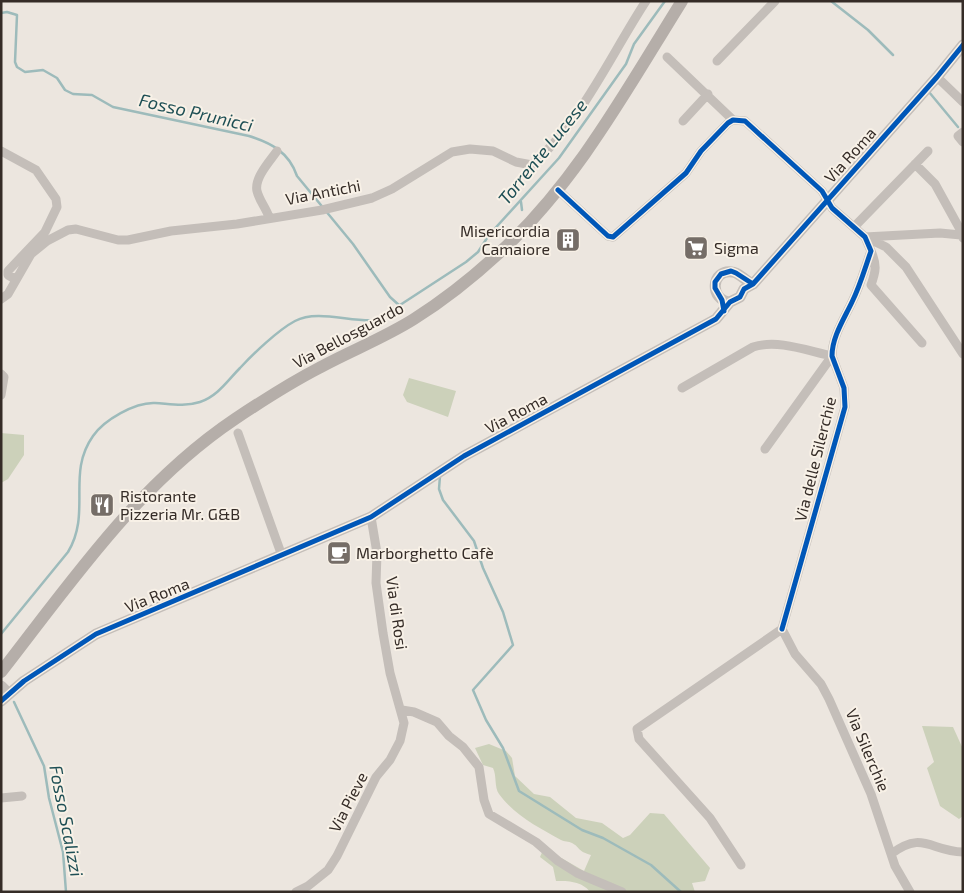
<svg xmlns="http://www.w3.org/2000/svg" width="964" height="893" font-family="'Exo 2',sans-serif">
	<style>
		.green { fill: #ccd1ba }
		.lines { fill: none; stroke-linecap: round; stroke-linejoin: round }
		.stream { stroke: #9dbbbb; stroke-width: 2.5 }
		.minor { stroke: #c4beb9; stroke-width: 9 }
		.tertiary { stroke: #c4beb9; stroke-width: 11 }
		.secondary { stroke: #b5aea9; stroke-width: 12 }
		.cycleway-casing { stroke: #f8f1e7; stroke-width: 8 }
		.cycleway { stroke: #0057b8; stroke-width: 5 }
		.labels { text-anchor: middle; stroke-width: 4; stroke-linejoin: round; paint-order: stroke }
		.street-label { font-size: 16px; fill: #352c27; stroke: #f8f1e7 }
		.poi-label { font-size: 16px; fill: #352c27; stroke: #f8f1e7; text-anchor: start }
		.water-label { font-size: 18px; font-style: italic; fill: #1e4f55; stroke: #f8f1e7 }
	</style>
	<rect width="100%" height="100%" fill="#ece6df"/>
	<path class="green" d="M409,378L456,391L448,417L407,402L403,395Z
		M1,433L24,435V455L8,479L1,483Z
		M922,726L953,727L963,749V816L959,819L940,806L927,768L934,762Z
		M489,744L506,751L512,758L515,776L534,794L550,797L576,818L602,823L623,838L630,835L650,813L664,814L710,868L705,881L692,883L695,892H590C582,881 568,881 556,881L553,867L540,857L544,848L584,871L591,855C577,851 581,848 572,843C569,841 564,842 561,840C539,828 514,815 499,794C494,787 497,776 493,768L483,765L475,748Z"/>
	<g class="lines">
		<path class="stream" d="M831,1L868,30L893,55
			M1,13L7,12L17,15L15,62L17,67L25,72L43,70L57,78L65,90L73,94L92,95L113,107L249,136C271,143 289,152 297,176L353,244L390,297L400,306
			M929,92L958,127
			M521,202L522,210
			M440,476L439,489L443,500L474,541L483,568L503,612L513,645L473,690L486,720L503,748L519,791L582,830L603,838L651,865L681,892
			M1,634L68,552C92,512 66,474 93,436C104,420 135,402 155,403C171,404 184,407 200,402C218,396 228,380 240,368C253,354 278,330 295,321C318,309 352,323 377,320L466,262L478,252L489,235L559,158L626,64L634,44L665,1
			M14,702L44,766L49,798L63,852L66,892"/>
		<path class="minor" d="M667,57L733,120
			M717,61L775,1
			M937,77L963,102
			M683,121L708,94
			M963,132L958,136L963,142
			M1,151L36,170L56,199L57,207L45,232L8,271V275L15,279
			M915,164L935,184L961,231L963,238
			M558,190L608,236L613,237L686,173L701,151L728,123L733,120L745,121L822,191L832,208L865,237L871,251C865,268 860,286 852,302C844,319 832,337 832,356L844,388L845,407L782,629
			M269,217C266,208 259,200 257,191C254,178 270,161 277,151
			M854,227L928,151
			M865,237L886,247L906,267L963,354
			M865,237L940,233L961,235
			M871,251C877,265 876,271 871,285L922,343
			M1,299L8,294L31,254L47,241L68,230L76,229L118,240H128L171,231L237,224L322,210L372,198L392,189L452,152L470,149L493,151L516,162L532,165C582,121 610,56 646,1
			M1,374L4,377L1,395
			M682,388L753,347C778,339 808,351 832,356L765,449
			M238,433L282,556
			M782,629L795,654L821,684L829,699L871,794L895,866L910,892
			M402,710L414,712L437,722L449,736L463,747L479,767L484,800L489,814L536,842L558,861L577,873L622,892
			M1,798L22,796
			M891,854C923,830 930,851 963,852
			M741,865L710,818L639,739L637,729L782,629
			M296,892L308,886L328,870L337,856L376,777L390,760L400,741L404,723L390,673L383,633L376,583L377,553L371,517"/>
		<path class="tertiary" d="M730,302C709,300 711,269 732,272C739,272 745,281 753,284
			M1,686L5,690
			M1,701L24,681L96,634L371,517L464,456L716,319L730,302L740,297L744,289L753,284L937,77L963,45"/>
		<path class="secondary" d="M1,672C72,581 138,484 235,419C262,401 290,383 319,368C350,351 384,338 414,319C444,300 473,277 499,253C576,183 627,89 682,1"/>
		<defs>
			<path id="cycleway" d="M558,190L608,236L613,237L686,173L701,151L728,123L733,120L745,121L822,191L832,208L865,237L871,251C865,268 860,286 852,302C844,319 832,337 832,356L844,388L845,407L782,629
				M724,311L722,300L715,288V282L721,274L731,271L736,273L753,284
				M1,701L24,681L96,634L371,517L464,456L716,319L730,302L740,297L744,289L753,284L937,77L963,45"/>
		</defs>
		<use href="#cycleway" class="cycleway-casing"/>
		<use href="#cycleway" class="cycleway"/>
	</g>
	<defs>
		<symbol id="building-square" viewBox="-11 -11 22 22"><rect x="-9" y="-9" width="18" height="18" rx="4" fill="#756d67" stroke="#f8f1e7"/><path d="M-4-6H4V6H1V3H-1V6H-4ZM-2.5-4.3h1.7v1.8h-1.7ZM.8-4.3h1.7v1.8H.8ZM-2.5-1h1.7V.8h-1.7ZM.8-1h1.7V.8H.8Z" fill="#fff"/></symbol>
		<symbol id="supermarket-square" viewBox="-11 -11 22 22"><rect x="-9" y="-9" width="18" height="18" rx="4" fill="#756d67" stroke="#f8f1e7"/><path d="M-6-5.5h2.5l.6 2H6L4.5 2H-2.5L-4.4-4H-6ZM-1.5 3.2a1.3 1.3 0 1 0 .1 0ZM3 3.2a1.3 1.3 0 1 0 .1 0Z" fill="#fff"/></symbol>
		<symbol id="restaurant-square" viewBox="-11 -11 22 22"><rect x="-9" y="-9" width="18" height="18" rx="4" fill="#756d67" stroke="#f8f1e7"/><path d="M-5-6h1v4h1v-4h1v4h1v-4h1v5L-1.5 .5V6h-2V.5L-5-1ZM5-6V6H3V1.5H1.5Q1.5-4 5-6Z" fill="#fff"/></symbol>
		<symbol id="cafe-square" viewBox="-11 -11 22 22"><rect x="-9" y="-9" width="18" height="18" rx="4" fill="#756d67" stroke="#f8f1e7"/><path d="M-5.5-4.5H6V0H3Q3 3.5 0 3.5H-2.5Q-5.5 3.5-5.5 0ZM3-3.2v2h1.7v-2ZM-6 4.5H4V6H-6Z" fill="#fff"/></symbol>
	</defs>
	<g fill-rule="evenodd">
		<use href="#building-square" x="554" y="226" width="28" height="28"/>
		<use href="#supermarket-square" x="682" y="234" width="28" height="28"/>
		<use href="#restaurant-square" x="88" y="491" width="28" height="28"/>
		<use href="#cafe-square" x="325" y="539" width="28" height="28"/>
	</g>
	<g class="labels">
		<g class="street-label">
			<text transform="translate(850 155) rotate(-48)" y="6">Via Roma</text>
			<text transform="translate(323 192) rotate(-11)" y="6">Via Antichi</text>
			<text transform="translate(348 335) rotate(-28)" y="6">Via Bellosguardo</text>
			<text transform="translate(516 413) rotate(-28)" y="6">Via Roma</text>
			<text transform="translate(815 459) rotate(-76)" y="6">Via delle Silerchie</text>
			<text transform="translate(157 595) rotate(-22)" y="6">Via Roma</text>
			<text transform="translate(397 613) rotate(82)" y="6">Via di Rosi</text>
			<text transform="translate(868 750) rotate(67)" y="6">Via Silerchie</text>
			<text transform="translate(348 802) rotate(-63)" y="6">Via Pieve</text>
		</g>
		<g class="poi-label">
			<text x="550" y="237" text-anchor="end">Misericordia<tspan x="550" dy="18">Camaiore</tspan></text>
			<text x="714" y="254">Sigma</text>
			<text x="120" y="502">Ristorante<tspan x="120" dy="18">Pizzeria Mr. G&amp;B</tspan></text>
			<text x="356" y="559">Marborghetto Cafè</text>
		</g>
		<g class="water-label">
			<text transform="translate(196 113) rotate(13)" y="6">Fosso Prunicci</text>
			<text transform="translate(543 152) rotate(-51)" y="6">Torrente Lucese</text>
			<text transform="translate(66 821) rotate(79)" y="6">Fosso Scalizzi</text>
		</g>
	</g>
	<rect width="964" height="893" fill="none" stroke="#352c27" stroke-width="5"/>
</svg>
